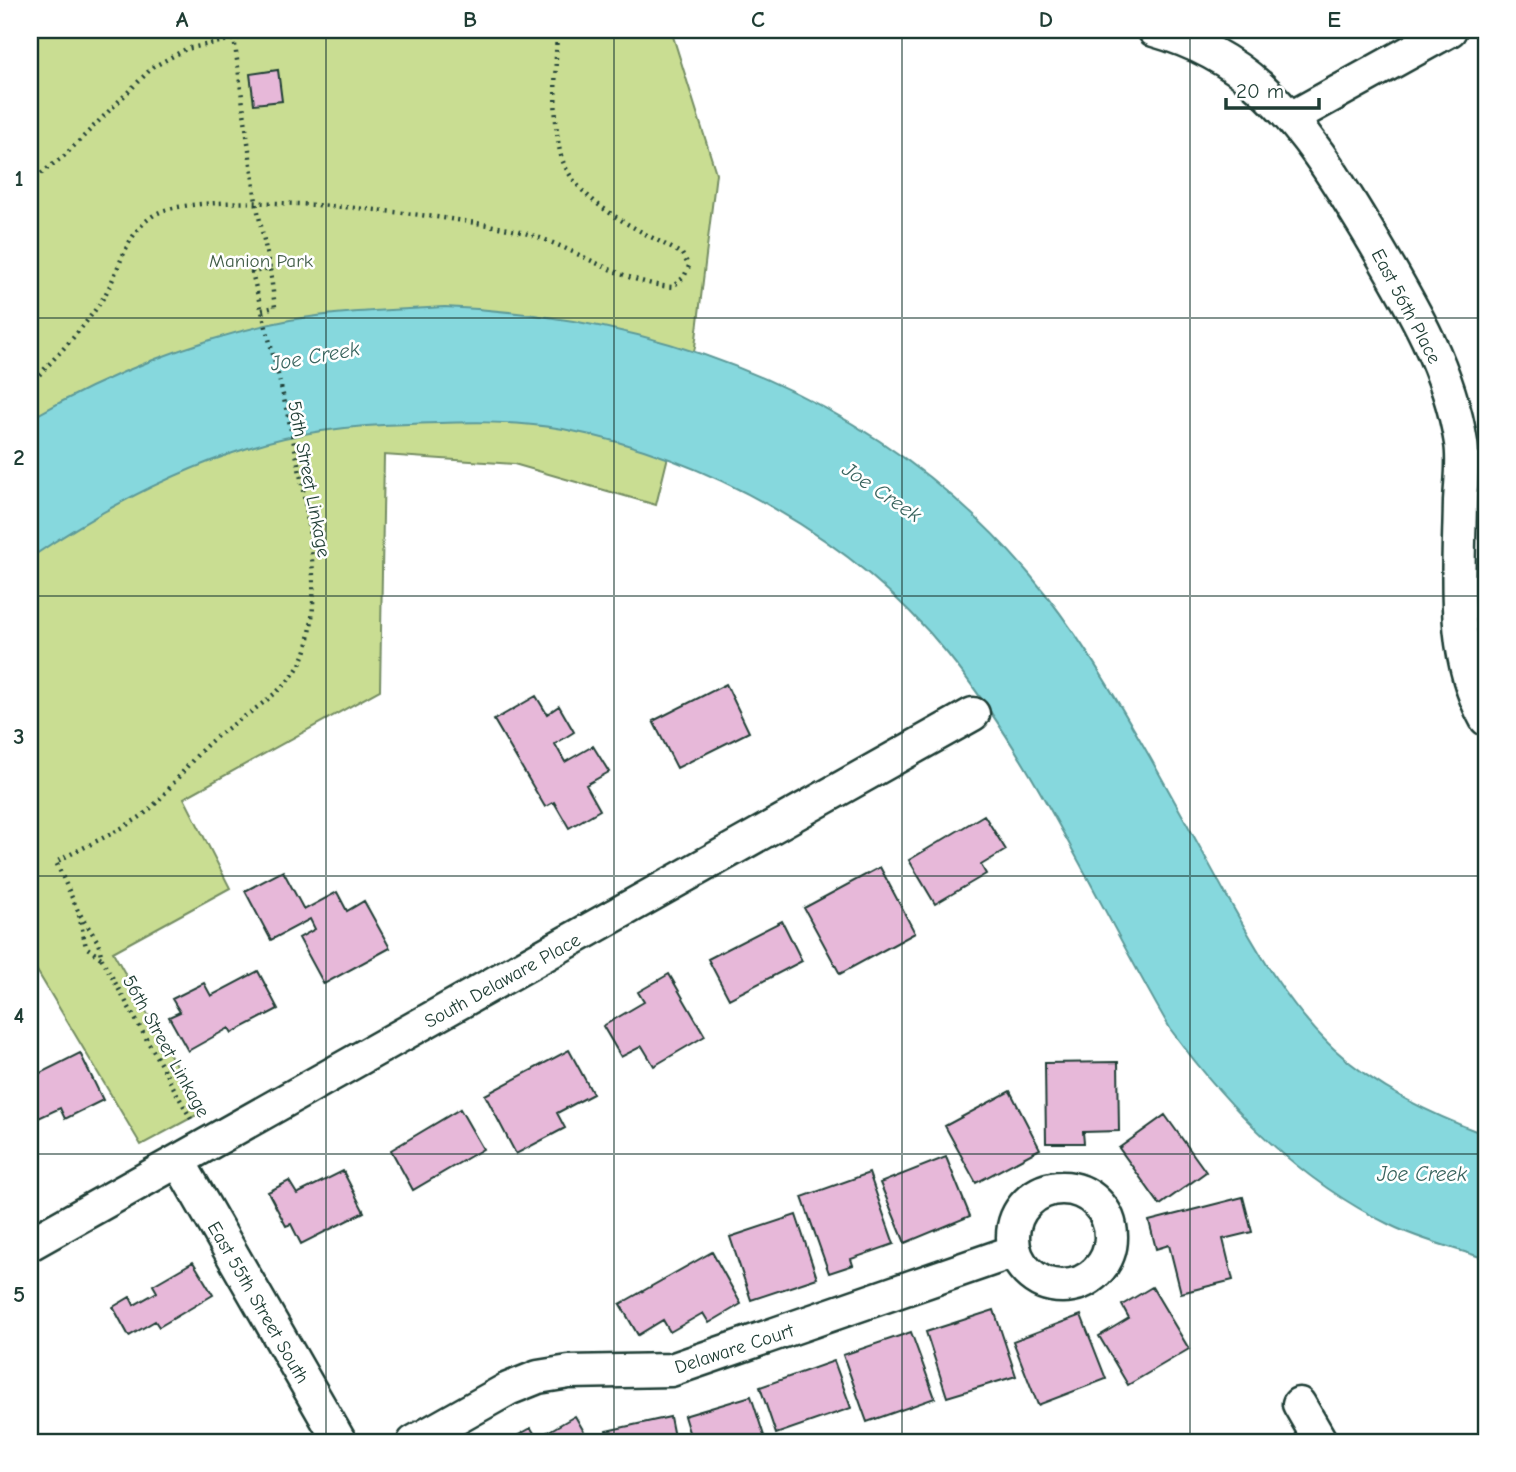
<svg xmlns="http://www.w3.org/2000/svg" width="1516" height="1472" font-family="'Comic Neue',sans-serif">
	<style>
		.green { fill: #c9dd92; stroke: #748d63; stroke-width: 2 }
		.water { fill: #86d8dd; stroke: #5d9a99; stroke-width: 2 }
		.building { fill: #e7b8d9; stroke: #1f3d34; stroke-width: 2 }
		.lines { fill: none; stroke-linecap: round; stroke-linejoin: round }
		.minor-casing { stroke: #1f3d34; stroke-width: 37 }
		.path { stroke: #1f3d34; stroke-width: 4.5; stroke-dasharray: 2 5; stroke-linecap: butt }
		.minor { stroke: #fff; stroke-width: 32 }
		.grid { fill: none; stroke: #1f3d34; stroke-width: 2; stroke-opacity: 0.55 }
		.labels { text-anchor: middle; stroke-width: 5; stroke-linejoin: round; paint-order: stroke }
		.park-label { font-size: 19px; fill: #415d47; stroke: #fff }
		.street-label { font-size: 19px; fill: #1f3d34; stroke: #fff }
		.water-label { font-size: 21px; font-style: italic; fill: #39645e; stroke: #fff }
		.neatline { fill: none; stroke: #1f3d34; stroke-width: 2.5 }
		.grid-label { font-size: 23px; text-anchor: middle; font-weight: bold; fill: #1f3d34 }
	</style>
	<rect width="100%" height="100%" fill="#fff"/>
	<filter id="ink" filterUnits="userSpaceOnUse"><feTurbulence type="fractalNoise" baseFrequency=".0143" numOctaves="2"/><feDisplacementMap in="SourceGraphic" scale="14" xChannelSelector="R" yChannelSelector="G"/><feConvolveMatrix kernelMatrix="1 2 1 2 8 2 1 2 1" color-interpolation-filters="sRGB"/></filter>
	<g filter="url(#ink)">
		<path class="green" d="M30,30H671L716,173L695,347L656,505L514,464L384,455L380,690L184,798L230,888L113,952L202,1112L141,1145L30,959Z"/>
		<path class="water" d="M445,307C669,317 882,400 1030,575C1074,627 1109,686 1143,745C1171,794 1198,844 1225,893C1256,948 1287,1005 1334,1049C1377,1089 1431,1114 1486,1135V1259C1455,1248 1420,1240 1390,1225C1298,1180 1230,1110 1171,1030C1098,906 1037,764 947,653C854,538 707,457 563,429C513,420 460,422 410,424C357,425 302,431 251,447C171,472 99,511 30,558V419C108,374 200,337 290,320C341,311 393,310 445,307Z"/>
		<path class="building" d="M278,70L282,101L254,104L250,74Z
			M726,684L749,732L677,768L653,721Z
			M536,696L547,714L559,706L574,732L555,744L565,762L593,746L609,772L586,785L600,810L569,828L554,802L545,807L494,720Z
			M984,815L1006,850L981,865L986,874L935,904L909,860Z
			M880,867L915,933L840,974L804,908Z
			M283,871L304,910L337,892L347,911L364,901L390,948L324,984L299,938L315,929L310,919L271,940L245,891Z
			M782,921L802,961L729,999L708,959Z
			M258,971L278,1009L232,1033L229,1028L188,1051L169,1017L180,1012L172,999L204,983L211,996Z
			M669,974L705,1036L654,1066L642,1046L621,1057L603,1026L644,1002L638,992Z
			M569,1050L593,1094L557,1113L565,1128L516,1154L485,1095Z
			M80,1053L103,1100L65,1119L60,1108L30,1122V1078Z
			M1118,1062L1119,1131L1083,1132L1084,1143H1046L1045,1063Z
			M1010,1091L1040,1149L976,1183L945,1126Z
			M460,1109L483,1149L413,1190L391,1150Z
			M1165,1115L1206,1172L1160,1205L1119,1148Z
			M946,1157L970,1216L905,1243L880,1183Z
			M343,1171L364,1212L301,1244L291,1224L286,1226L268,1192L289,1181L297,1194Z
			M869,1173L894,1244L851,1259L853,1265L829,1273L802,1197Z
			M1243,1197L1252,1232L1223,1239L1233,1280L1181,1293L1169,1245L1156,1249L1149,1221Z
			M796,1215L817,1278L751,1300L730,1237Z
			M712,1252L741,1304L709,1323L703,1313L670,1332L663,1320L638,1335L620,1304Z
			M193,1262L213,1295L159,1327L155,1321L129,1336L113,1307L130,1297L134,1305L157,1292L153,1285Z
			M1152,1287L1189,1349L1128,1385L1099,1336L1129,1318L1122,1305Z
			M994,1310L1016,1376L947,1397L926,1332Z
			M1081,1315L1106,1379L1038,1405L1013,1341Z
			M911,1332L935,1398L867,1422L843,1355Z
			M834,1361L851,1408L776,1434L760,1387Z
			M751,1396L766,1442H692L684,1416Z
			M575,1416L590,1442H506L531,1428L537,1438Z
			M670,1417L675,1442H608L606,1431Z"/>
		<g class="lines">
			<defs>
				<path id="minor" d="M1154,30C1193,41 1229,59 1260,87C1307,129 1338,182 1370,235C1409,301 1449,366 1461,443C1464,461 1461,482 1460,501C1459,573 1450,654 1486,719
					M1291,118L1450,30
					M179,1162L340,1442
					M1013 1237a49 49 0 1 1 98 0a49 49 0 1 1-98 0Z
					M30,1244L973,714
					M1299,1404L1321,1442
					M414,1442L508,1389L538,1377L569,1372L671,1370L1015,1251"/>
			</defs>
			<use href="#minor" class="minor-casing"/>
			<path class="path" d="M30,182L64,156L153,67L186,49L276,30
				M262,310L275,307L270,269
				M30,385C55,357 85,328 105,295C121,267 125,234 154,215C201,185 470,216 528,234C576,248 621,283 672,287L684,277L689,266L682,254C643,231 584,208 564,164C551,135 556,63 557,30
				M79,915L86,947L101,958
				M191,1119L102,959L98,942L78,911L56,862C83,847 114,834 140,817C163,801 186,764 209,743C237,718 288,694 303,658C338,573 274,364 252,272L270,269L256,202L233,30"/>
			<use href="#minor" class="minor"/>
		</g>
	</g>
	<path class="grid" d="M326,30V1442M614,30V1442M902,30V1442M1190,30V1442M30,318H1486M30,596H1486M30,876H1486M30,1154H1486"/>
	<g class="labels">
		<g class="park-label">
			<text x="261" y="267">Manion Park</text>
		</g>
		<g class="street-label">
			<text transform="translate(1407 306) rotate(62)" y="7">East 56th Place</text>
			<text transform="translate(310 479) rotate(79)" y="7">56th Street Linkage</text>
			<text transform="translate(502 980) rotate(-29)" y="7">South Delaware Place</text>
			<text transform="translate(167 1046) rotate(61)" y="7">56th Street Linkage</text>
			<text transform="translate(259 1302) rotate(60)" y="7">East 55th Street South</text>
			<text transform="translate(734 1348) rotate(-18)" y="7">Delaware Court</text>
		</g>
		<g class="water-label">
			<text transform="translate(315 356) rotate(-10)" y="7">Joe Creek</text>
			<text transform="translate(882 492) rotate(34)" y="7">Joe Creek</text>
			<text x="1422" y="1181">Joe Creek</text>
		</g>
	</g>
	<rect width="1516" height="1472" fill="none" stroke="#fff" stroke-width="77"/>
	<path d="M1226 98v10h93v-10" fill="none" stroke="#1f3d34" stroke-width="3.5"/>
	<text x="1236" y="98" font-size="21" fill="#1f3d34" stroke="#ffffff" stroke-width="5" paint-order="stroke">20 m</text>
	<rect x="38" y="38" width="1440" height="1396" class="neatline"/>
	<g class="grid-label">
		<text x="182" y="27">A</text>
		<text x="470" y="27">B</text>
		<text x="758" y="27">C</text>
		<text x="1046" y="27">D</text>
		<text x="1334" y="27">E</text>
		<text x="19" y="186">1</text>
		<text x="19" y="465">2</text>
		<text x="19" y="744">3</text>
		<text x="19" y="1023">4</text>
		<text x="19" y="1302">5</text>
	</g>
</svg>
